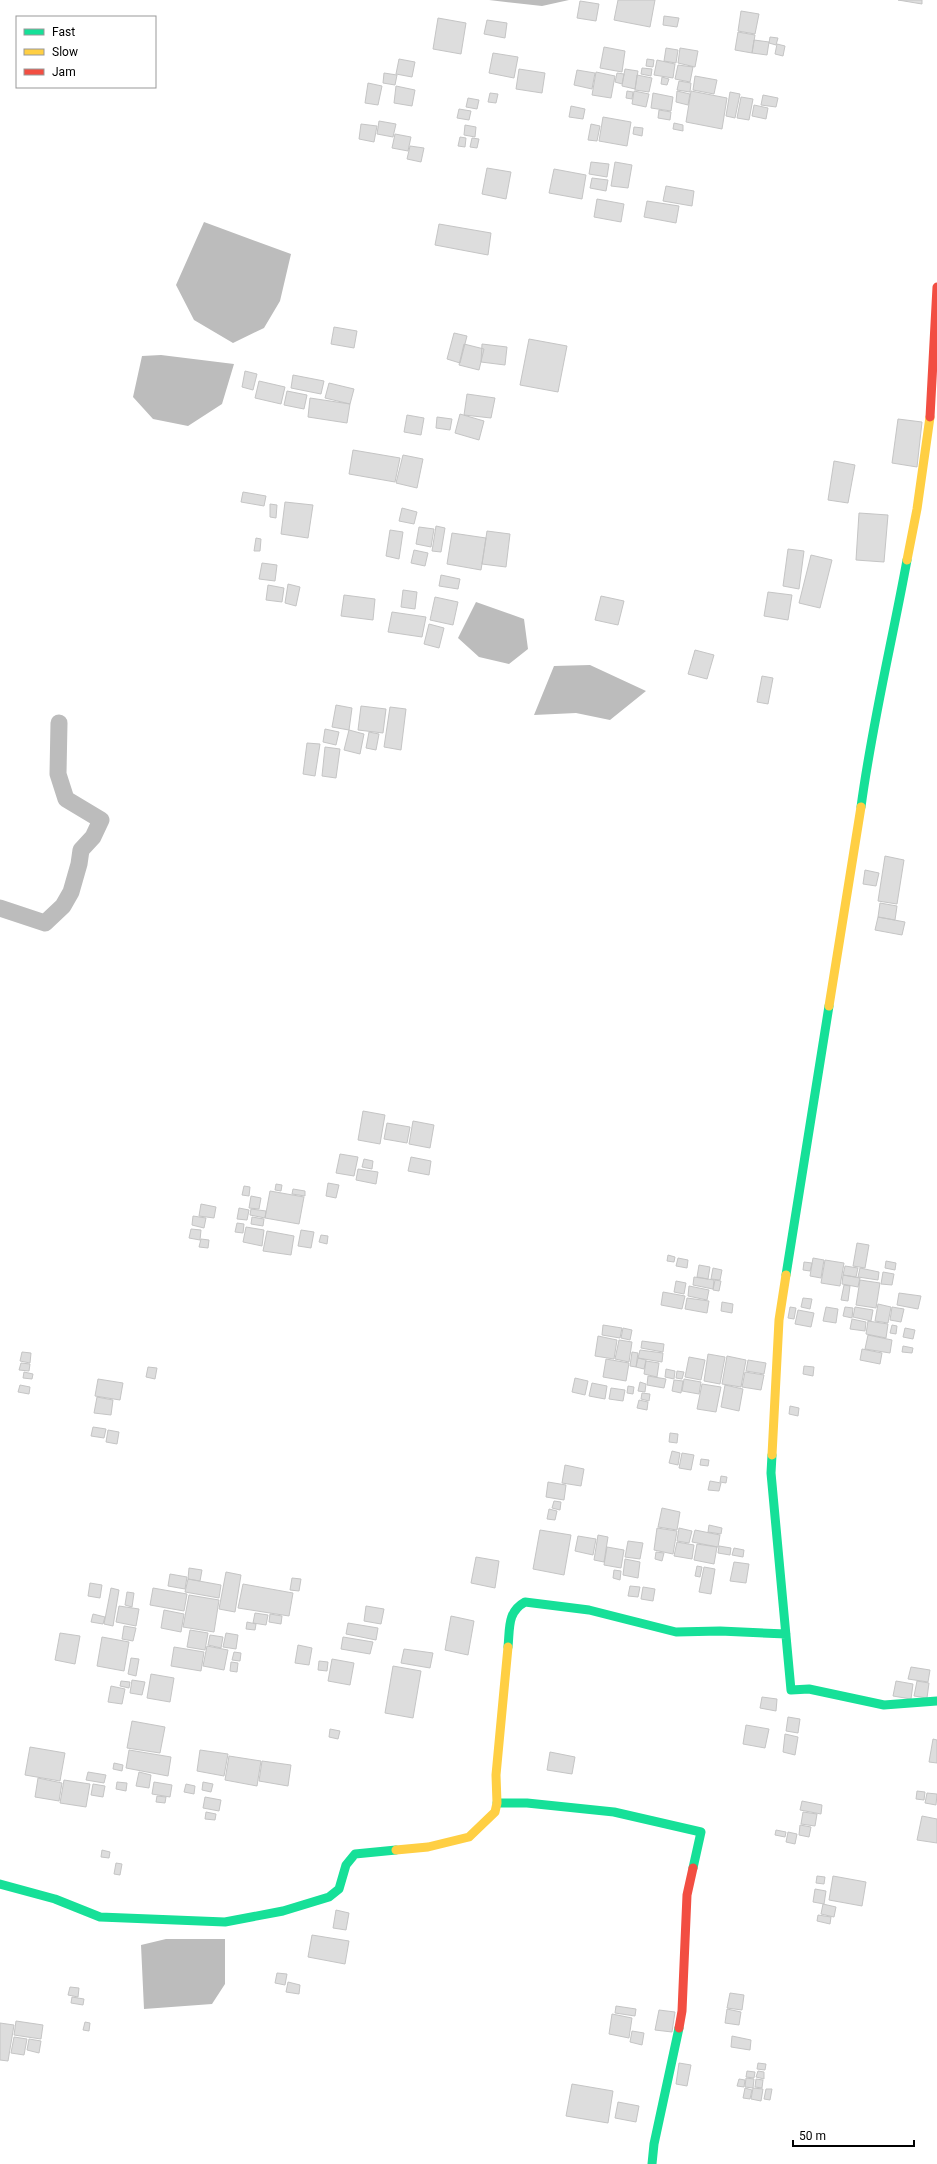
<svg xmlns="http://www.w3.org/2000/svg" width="937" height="2164" font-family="Roboto,sans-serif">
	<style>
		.water { fill: #bcbcbc }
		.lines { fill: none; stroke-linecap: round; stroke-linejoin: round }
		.canal { stroke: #bcbcbc; stroke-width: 17 }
		.building { fill: #ddd; stroke: #c5c5c5 }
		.fast { stroke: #16e098; stroke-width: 9 }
		.slow { stroke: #ffcf43; stroke-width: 9 }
		.jam { stroke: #f24e42; stroke-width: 9 }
	</style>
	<rect width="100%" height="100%" fill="#fff"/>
	<path class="water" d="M489,0H569L542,6Z
		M204,222L291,254L280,301L264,328L233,343L194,320L176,285Z
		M161,355L234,364L222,404L188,426L153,419L133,397L142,356Z
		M476,602L524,619L528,649L509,664L479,657L458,638Z
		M590,665L646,691L610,720L576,713L534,715L554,666Z
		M166,1939H225V1984L212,2004L144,2009L141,1945Z"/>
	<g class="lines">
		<path class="canal" d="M0,908L45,923L63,906L71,892L79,864L81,850L93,837L101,820L66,799L58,774L59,723"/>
	</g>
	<path class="building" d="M618,0H655L650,27L614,20Z
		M898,0H922V4Z
		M580,1L599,4L596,21L577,18Z
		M741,11L759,14L755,34L738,31Z
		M664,16L679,18L677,27L663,25Z
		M438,18L466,23L461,54L433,49Z
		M487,20L507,23L505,38L484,34Z
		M738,32L755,35L752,53L735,50Z
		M770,37L778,38L776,45L769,43Z
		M754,40L769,42L767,55L752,53Z
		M777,44L785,46L783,56L775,54Z
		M604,47L625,51L622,72L600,68Z
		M666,48L678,50L676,63L664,61Z
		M680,48L698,51L695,67L678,63Z
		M493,53L518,57L514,78L489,73Z
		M399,59L415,62L412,77L396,74Z
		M647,59L654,60L653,67L646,66Z
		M657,60L675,64L673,78L654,75Z
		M678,65L693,67L690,82L675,79Z
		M642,68L652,69L651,76L641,74Z
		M519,69L545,73L542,93L516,89Z
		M625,69L638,71L635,89L622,86Z
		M577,70L595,73L592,89L574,85Z
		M596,72L615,76L611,98L592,95Z
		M384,73L397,75L395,85L383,83Z
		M617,73L624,74L622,84L615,82Z
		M637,75L652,78L649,92L635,90Z
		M695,76L717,80L714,94L693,90Z
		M662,77L669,79L667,85L661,84Z
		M679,81L691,83L690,92L677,90Z
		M368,83L382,86L378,105L365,103Z
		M396,86L415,90L412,106L394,103Z
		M627,91L633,92L632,99L626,98Z
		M634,91L649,94L646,107L632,104Z
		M677,91L690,94L688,105L676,102Z
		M691,91L727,98L722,129L686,122Z
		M730,92L740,94L735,118L726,116Z
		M490,93L498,94L496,103L488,102Z
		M653,93L673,97L671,111L651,108Z
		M763,95L778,98L776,107L761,105Z
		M741,97L753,99L749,120L737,118Z
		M468,98L479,100L477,109L466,107Z
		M754,105L768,108L766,119L752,116Z
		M571,106L585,109L583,119L569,117Z
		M459,109L471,111L469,120L457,118Z
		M659,110L671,112L670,120L658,118Z
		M603,117L631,122L627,146L599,141Z
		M379,121L396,124L393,137L377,134Z
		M674,123L683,125V131L673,129Z
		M361,124L377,126L374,142L359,139Z
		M591,124L600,126L597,141L588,140Z
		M465,125L476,127L475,137L464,135Z
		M634,127L643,128L642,136L633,134Z
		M395,134L411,137L408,151L392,148Z
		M460,137L466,138L465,147L458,146Z
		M472,138L479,139L477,148L470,147Z
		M410,146L424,148L421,162L407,159Z
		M591,162L609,164L607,177L589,174Z
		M615,162L632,165L628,188L611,186Z
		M487,168L511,172L506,199L482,194Z
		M554,169L586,175L582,199L549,193Z
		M592,178L608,180L606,191L590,188Z
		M666,186L694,191L692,206L663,201Z
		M597,199L624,204L621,222L594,217Z
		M647,201L679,206L676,223L644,217Z
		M439,224L491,233L488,255L435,245Z
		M334,327L357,331L354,348L331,344Z
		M454,333L467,336L460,363L447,359Z
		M529,339L567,346L558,392L520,385Z
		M464,344L484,349L479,370L459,365Z
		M482,344L507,347L505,365L481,362Z
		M245,371L257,374L253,390L242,387Z
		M293,375L324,381L321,394L291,388Z
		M259,381L285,387L281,404L255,398Z
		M329,383L354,389L350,404L325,398Z
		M287,391L307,395L304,409L284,405Z
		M467,394L495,398L491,418L464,415Z
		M310,398L350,404L347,423L308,417Z
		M460,414L484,421L479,440L455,433Z
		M407,415L424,418L421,435L404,432Z
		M437,417L452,419L450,430L436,428Z
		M898,419L922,422L917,467L892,463Z
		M353,450L400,458L395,482L349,474Z
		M403,455L423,459L417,488L396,483Z
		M834,461L855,465L848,503L828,500Z
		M243,492L266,496L264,506L241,502Z
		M285,502L313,505L308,538L281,534Z
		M270,504L277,505L276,518L270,517Z
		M402,508L417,512L414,524L399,521Z
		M859,513L888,515L884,562L856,560Z
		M436,526L445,528L441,552L432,551Z
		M419,527L434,529L431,547L416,544Z
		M390,530L403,532L399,559L386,556Z
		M487,531L510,534L506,567L482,564Z
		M452,533L486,538L481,570L447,564Z
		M256,538L261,539L260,551H254Z
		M788,549L804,551L799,589L783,586Z
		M414,550L428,553L425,566L411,563Z
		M811,555L832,560L820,608L799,603Z
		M262,563L277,565L275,581L259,579Z
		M441,575L460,579L458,589L439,586Z
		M288,584L300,587L296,606L285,603Z
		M268,585L284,588L282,602L266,600Z
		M403,590L417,592L415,609L401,607Z
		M768,592L792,595L788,620L764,616Z
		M344,595L375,599L373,620L341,616Z
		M601,596L624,601L618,625L595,620Z
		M435,597L458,602L453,625L430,620Z
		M392,612L426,617L422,637L388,632Z
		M429,624L444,628L439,648L424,644Z
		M695,650L714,655L707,679L688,674Z
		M762,676L773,678L768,704L757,702Z
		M336,705L352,708L349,730L332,727Z
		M361,706L386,709L383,733L358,730Z
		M390,707L406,709L401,750L384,747Z
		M325,729L339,732L336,745L323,742Z
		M349,730L364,734L360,754L344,750Z
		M369,732L379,734L376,750L366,748Z
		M307,743L320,744L315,776L303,774Z
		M325,747L340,749L336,778L322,776Z
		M885,856L904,860L897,904L878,901Z
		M865,870L879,873L876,886L863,884Z
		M880,903L897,906L895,920L878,917Z
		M878,917L905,922L902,935L875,930Z
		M363,1111L385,1115L380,1144L358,1140Z
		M413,1121L434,1125L430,1148L409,1144Z
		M387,1123L410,1127L407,1143L384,1139Z
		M340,1154L358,1157L354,1176L336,1173Z
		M411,1157L431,1161L429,1175L408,1171Z
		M364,1159L373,1161L372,1169L362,1167Z
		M358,1169L378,1172L376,1184L356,1180Z
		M328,1183L339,1185L336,1198L326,1196Z
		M276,1184L282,1185L281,1191L275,1190Z
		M244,1186L250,1187L249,1196L242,1195Z
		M293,1189L305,1191V1196L292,1194Z
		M270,1191L304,1197L299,1224L265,1218Z
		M251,1196L261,1198L259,1209L249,1208Z
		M201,1204L216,1207L214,1218L199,1216Z
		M239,1208L249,1210L247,1220L237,1219Z
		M251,1209L266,1211L265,1218L250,1215Z
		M193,1216L206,1218L204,1228L192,1225Z
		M252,1217L264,1219L263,1226L251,1224Z
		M237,1223L244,1224L243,1233L235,1232Z
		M246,1227L264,1230L262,1246L243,1242Z
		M191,1229L201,1230L200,1240L189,1238Z
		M301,1230L314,1232L311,1248L298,1246Z
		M267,1231L294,1236L291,1255L263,1251Z
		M321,1235L328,1236L327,1244L319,1242Z
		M201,1239L209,1240L208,1248L199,1247Z
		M857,1243L869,1245L865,1268L853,1266Z
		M668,1255L675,1257L674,1262L667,1261Z
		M678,1258L688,1260L687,1268L676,1266Z
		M813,1258L824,1260L821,1278L810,1276Z
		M825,1260L844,1263L840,1286L821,1283Z
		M886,1261L896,1263L895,1270L885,1268Z
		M804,1262L812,1263L810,1271L803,1270Z
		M699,1265L710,1267L708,1279L697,1277Z
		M845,1266L858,1268L856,1277L843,1275Z
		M713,1268L722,1270L720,1280L711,1279Z
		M860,1268L879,1272L878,1280L858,1277Z
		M883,1272L894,1274L892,1285L881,1284Z
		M843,1275L860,1278L858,1287L842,1284Z
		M694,1277L714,1280L713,1289L693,1285Z
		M715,1280L721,1281L719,1291L713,1290Z
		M860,1280L880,1283L876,1308L856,1305Z
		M676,1281L686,1283L684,1294L674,1292Z
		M844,1285L850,1286L848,1301L841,1300Z
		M689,1286L709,1290L707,1300L688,1296Z
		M663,1292L685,1296L682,1309L661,1305Z
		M899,1293L921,1296L918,1309L897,1305Z
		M687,1298L709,1301L707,1313L685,1309Z
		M803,1298L812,1299L810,1309L801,1307Z
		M722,1302L733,1304L732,1313L721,1311Z
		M878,1304L891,1307L888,1323L875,1321Z
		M790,1307L796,1308L794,1319L788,1318Z
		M826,1307L838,1309L836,1323L823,1321Z
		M845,1307L853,1308L852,1318L843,1316Z
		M855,1307L873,1310L871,1321L853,1317Z
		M892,1307L904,1309L901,1322L890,1320Z
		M798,1310L814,1313L811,1327L795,1324Z
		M852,1319L866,1322L865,1331L850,1329Z
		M868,1321L888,1324L886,1338L866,1334Z
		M603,1325L622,1328L620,1338L602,1335Z
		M892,1325L897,1326L896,1334L890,1333Z
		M623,1328L632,1330L630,1340L621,1338Z
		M905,1328L915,1330L913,1339L903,1337Z
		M868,1335L892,1340L890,1353L865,1349Z
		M598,1336L617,1340L614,1359L595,1356Z
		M619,1340L632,1342L629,1362L615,1359Z
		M642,1341L664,1344L663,1352L641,1348Z
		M903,1346L913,1348L912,1353L902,1352Z
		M862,1349L882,1353L880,1364L860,1360Z
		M640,1350L663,1353L662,1362L638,1358Z
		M22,1352L31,1353L30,1363L20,1361Z
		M632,1352L638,1353L636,1367L630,1366Z
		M708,1354L725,1357L720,1384L704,1381Z
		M727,1356L746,1360L741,1387L722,1384Z
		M689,1357L705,1360L701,1380L685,1377Z
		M638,1358L646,1360L644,1369L636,1367Z
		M606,1359L629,1363L626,1381L603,1377Z
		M748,1360L766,1363L764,1374L746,1371Z
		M646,1361L659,1363L657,1377L644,1374Z
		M21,1363L30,1364L29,1371L19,1370Z
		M804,1366L814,1367L813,1376L803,1374Z
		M148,1367L157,1368L155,1379L146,1377Z
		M666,1369L675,1371L674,1379L665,1377Z
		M677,1371L684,1372L682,1379L676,1378Z
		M24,1372L33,1374L32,1379L23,1378Z
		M745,1372L764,1375L761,1390L742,1387Z
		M648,1376L666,1379L664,1388L647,1385Z
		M575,1378L588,1381L585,1395L572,1392Z
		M98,1379L123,1383L120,1400L95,1396Z
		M684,1379L701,1382L699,1394L682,1391Z
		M674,1380L683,1381L681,1393L672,1391Z
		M640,1382L646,1384L645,1392L638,1391Z
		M592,1383L607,1386L605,1399L589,1396Z
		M702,1384L721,1387L716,1412L697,1409Z
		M20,1385L30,1387L29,1394L18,1392Z
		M725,1385L743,1389L739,1411L721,1407Z
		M628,1386L634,1387L633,1394L627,1393Z
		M611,1388L625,1390L623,1401L609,1399Z
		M642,1393L650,1394L649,1401L641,1399Z
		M97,1397L113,1400L111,1415L94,1413Z
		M639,1400L648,1402L647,1410L637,1408Z
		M790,1406L799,1408L798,1416L789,1414Z
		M93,1427L106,1429L104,1438L91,1436Z
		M108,1430L119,1432L117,1444L106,1442Z
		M670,1433L678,1434L677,1443L669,1442Z
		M672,1451L680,1453L678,1465L669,1463Z
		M682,1453L694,1455L691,1470L679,1468Z
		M701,1459L709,1460L708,1466L700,1465Z
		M565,1465L584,1469L581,1486L562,1483Z
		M721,1476L727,1477L726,1483L720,1482Z
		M710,1481L721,1483L719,1491L708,1490Z
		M548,1482L566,1485L564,1500L546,1497Z
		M554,1501L561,1502L560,1510L552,1508Z
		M662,1508L680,1512L677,1530L658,1527Z
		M549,1509L557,1511L555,1520L547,1519Z
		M709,1525L722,1528L721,1534L708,1532Z
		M657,1528L677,1531L673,1554L654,1550Z
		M679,1528L692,1531L689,1543L677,1541Z
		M540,1530L571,1535L564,1575L533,1569Z
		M695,1530L720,1535L718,1547L692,1542Z
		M598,1535L608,1537L604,1562L594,1560Z
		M578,1536L596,1539L593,1555L575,1551Z
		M628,1541L643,1543L640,1559L625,1557Z
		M677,1542L694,1545L692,1559L674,1556Z
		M697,1544L717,1547L714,1564L694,1560Z
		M719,1546L731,1548L730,1555L718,1553Z
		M607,1547L624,1550L621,1568L604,1565Z
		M734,1548L744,1550L743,1557L732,1555Z
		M656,1552L664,1553L662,1561L655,1559Z
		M476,1557L499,1561L495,1588L471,1583Z
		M625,1559L640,1562L638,1578L623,1575Z
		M734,1562L749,1564L746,1583L730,1581Z
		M697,1566L702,1567L700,1577L695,1576Z
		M704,1567L715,1569L711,1594L699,1592Z
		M189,1568L202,1570L200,1581L188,1579Z
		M614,1570L621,1571L620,1580L613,1578Z
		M226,1572L241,1575L235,1612L219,1609Z
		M170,1574L187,1577L185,1589L168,1586Z
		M292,1578L301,1579L299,1591L290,1590Z
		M188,1579L221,1585L219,1598L185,1592Z
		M90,1583L102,1585L100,1598L88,1596Z
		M243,1584L293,1593L289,1616L238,1608Z
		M630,1586L640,1587L638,1597L628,1596Z
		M643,1587L655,1589L653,1601L641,1599Z
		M111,1588L119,1590L113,1626L104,1624Z
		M153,1588L187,1594L184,1611L150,1605Z
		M127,1592L134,1593L132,1607L125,1605Z
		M189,1595L219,1600L214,1632L183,1627Z
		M119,1606L139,1609L136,1626L116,1622Z
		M366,1606L384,1609L381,1624L364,1621Z
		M164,1610L184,1614L181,1632L161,1628Z
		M255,1613L268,1615L266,1625L253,1623Z
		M93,1614L105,1617L103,1624L91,1622Z
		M270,1614L282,1616L281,1624L269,1622Z
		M451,1616L474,1621L468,1655L445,1650Z
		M247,1622L256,1624L255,1630L246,1629Z
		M348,1623L378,1628L376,1640L346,1634Z
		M124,1626L136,1628L133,1641L122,1639Z
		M190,1630L208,1633L205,1650L187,1647Z
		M60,1633L80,1636L75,1664L55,1660Z
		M226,1633L238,1635L236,1649L223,1647Z
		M210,1635L223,1637L221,1648L208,1645Z
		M102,1637L129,1642L124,1671L97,1666Z
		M343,1637L373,1642L370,1654L341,1649Z
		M298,1645L312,1648L309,1665L295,1663Z
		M207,1646L228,1650L224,1670L203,1666Z
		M174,1647L204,1652L201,1671L171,1666Z
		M404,1649L433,1653L430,1668L401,1663Z
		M234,1652L241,1653L240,1661L232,1660Z
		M131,1658L139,1659L136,1676L128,1674Z
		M332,1659L354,1663L350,1685L328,1681Z
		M319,1661L328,1662L327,1671L318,1670Z
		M231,1662L238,1663L237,1672L230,1671Z
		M393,1666L421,1671L413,1718L385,1713Z
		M911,1667L930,1670L928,1682L908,1679Z
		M151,1674L174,1678L170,1702L147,1698Z
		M132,1680L145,1682L142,1695L130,1693Z
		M121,1681L130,1682L129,1688L120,1686Z
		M896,1681L913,1684L911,1699L893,1696Z
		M917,1681L929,1683L927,1698L914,1696Z
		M111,1686L125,1689L122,1704L108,1702Z
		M762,1697L777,1699L776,1711L760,1708Z
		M788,1717L800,1719L798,1733L786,1731Z
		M132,1721L165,1727L160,1753L127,1748Z
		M746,1725L769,1729L765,1748L743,1744Z
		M330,1729L340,1731L338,1739L329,1737Z
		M785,1734L798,1737L795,1755L783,1752Z
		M933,1739L937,1740V1763L929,1762Z
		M30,1747L65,1753L60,1781L25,1775Z
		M129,1750L171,1757L168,1776L126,1768Z
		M200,1750L228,1754L224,1776L197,1771Z
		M550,1752L575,1757L572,1774L547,1770Z
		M229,1756L261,1761L257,1786L225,1780Z
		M262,1761L291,1765L288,1786L259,1781Z
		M114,1763L123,1765L122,1771L113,1769Z
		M88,1772L106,1775L104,1783L86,1780Z
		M139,1772L151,1775L149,1788L136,1786Z
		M38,1778L62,1783L59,1801L35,1797Z
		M64,1780L90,1784L86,1807L60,1803Z
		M117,1782L127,1783L126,1791L116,1789Z
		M154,1782L172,1785L170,1797L152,1794Z
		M203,1782L213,1784L211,1792L202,1790Z
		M93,1784L105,1786L103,1797L91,1795Z
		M186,1784L195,1786L194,1794L184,1792Z
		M917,1791L925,1792L924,1800L916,1799Z
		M927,1793L937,1794L936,1805L925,1803Z
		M157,1796L166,1797L165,1803L156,1802Z
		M205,1797L221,1800L219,1811L203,1808Z
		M802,1801L822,1805L821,1814L800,1810Z
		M206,1812L216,1814L215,1820L205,1819Z
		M803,1812L817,1814L815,1826L801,1824Z
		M922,1816L937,1819V1843L917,1840Z
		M800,1825L811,1827L809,1837L799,1835Z
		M776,1830L786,1832L785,1837L775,1835Z
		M788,1832L797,1834L795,1844L786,1842Z
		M102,1850L110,1852L109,1858L101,1857Z
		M116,1863L122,1864L120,1875L114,1874Z
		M817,1876L825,1877L824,1884L816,1883Z
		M833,1876L866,1882L862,1906L829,1900Z
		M815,1889L826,1891L824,1904L813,1902Z
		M823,1904L836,1907L834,1917L821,1914Z
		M336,1910L349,1913L346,1930L333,1928Z
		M818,1915L831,1917L830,1924L817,1921Z
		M312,1935L349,1941L345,1964L308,1957Z
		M277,1973L287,1974L285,1985L275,1983Z
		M288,1982L300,1985L299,1994L286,1992Z
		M70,1987L79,1988L78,1997L68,1995Z
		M730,1993L744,1995L742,2010L727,2008Z
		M72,1997L84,1999L83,2005L71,2003Z
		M616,2006L636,2009L635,2016L615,2013Z
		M727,2009L741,2012L739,2025L725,2023Z
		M659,2010L675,2012L672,2032L655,2030Z
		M612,2014L632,2018L629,2038L609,2034Z
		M16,2021L43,2025L41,2039L14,2035Z
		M85,2022L90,2023L89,2031L83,2030Z
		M0,2023L14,2025L8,2061L0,2060Z
		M632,2031L644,2033L642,2045L630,2042Z
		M732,2036L751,2040L750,2050L731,2047Z
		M14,2037L27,2039L24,2055L11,2053Z
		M29,2039L41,2041L39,2053L27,2050Z
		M679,2063L691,2065L687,2086L676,2084Z
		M758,2063L766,2064L765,2070L757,2069Z
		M747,2071L755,2072L754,2078L746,2077Z
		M758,2071L764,2072V2079L756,2077Z
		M746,2078L754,2079L753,2088L745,2087Z
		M739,2079L745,2080L744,2087L737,2086Z
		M756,2079L763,2080L762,2088L755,2087Z
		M572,2084L613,2091L608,2123L566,2116Z
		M745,2088L752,2090L750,2099L743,2098Z
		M753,2088L763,2089L761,2101L751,2099Z
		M766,2089H772L770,2100L764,2099Z
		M618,2102L639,2106L636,2122L615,2118Z"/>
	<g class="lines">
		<path class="fast" d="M861,807C872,724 892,642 907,560
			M786,1275L829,1006
			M772,1455L771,1473L791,1690L809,1689L884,1705L937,1701
			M508,1647C510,1628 507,1612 525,1602L589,1610L676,1632L720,1631L786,1634
			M497,1803H527L614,1812L701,1832L693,1868
			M0,1884L55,1899L100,1917L225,1922L283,1911L329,1897L339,1889L346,1865L355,1854L396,1850
			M652,2164L654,2144L679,2028"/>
		<path class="slow" d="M907,560L917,509L930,417
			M829,1006L861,807
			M772,1455L779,1320L786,1275
			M396,1850L428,1847L469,1837L495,1812L497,1803L496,1775L508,1647"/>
		<path class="jam" d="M930,417L937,287
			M679,2028L682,2011L687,1895L693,1868"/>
	</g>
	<rect x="16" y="16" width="140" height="72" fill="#ffffff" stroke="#999999"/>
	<rect x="24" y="29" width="20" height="6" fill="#16e098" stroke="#999999"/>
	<text x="52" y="36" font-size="12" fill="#000000">Fast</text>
	<rect x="24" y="49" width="20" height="6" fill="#ffcf43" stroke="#999999"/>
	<text x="52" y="56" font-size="12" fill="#000000">Slow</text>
	<rect x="24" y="69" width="20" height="6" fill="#f24e42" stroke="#999999"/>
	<text x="52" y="76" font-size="12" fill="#000000">Jam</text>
	<path d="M793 2140v6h121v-6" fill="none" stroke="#000000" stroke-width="2"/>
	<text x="799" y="2140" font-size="12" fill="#000000" stroke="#ffffff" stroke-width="3" paint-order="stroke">50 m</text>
</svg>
